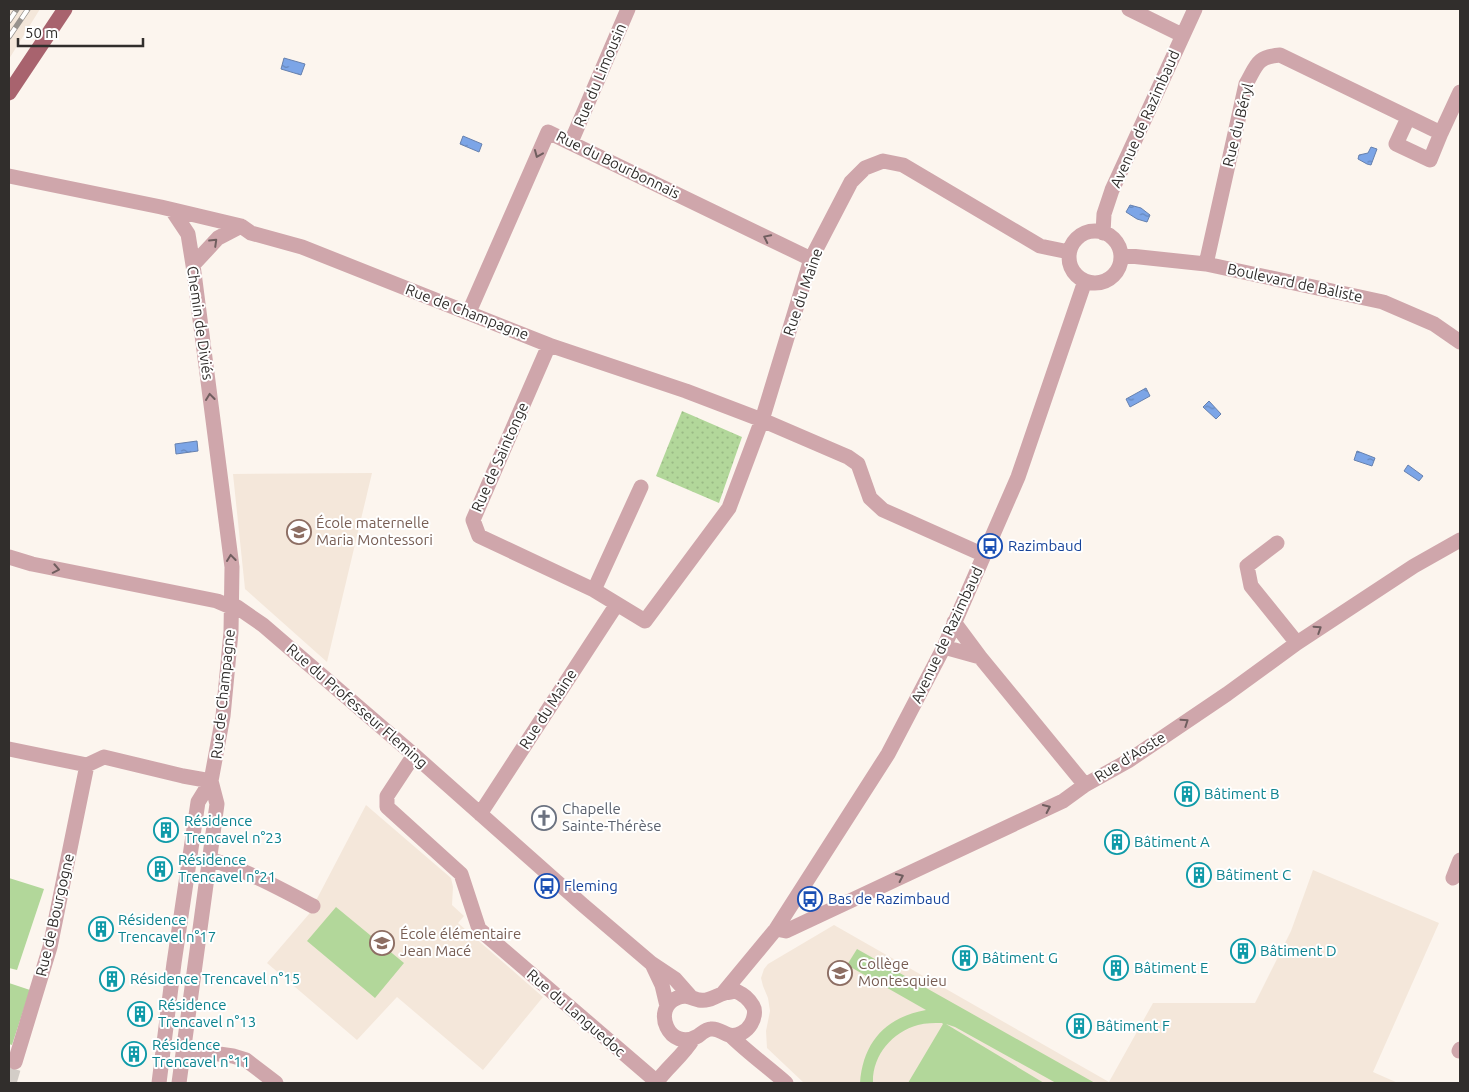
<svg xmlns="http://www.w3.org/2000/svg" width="1469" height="1092" font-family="Ubuntu,sans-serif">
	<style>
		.built { fill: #f4e7da }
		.grass { fill: url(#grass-dots) }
		.pitch { fill: #b2d79a }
		.water { fill: url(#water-ripples); stroke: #6681af }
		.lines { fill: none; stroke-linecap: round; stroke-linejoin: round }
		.minor-tunnel { stroke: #d3cdc7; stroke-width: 15; stroke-dasharray: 15 8; stroke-linecap: butt }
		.minor { stroke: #cfa6ab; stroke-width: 15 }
		.major { stroke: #a8636e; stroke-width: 15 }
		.rail-casing { stroke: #98938e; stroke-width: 5.5 }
		.rail { stroke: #fff; stroke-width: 4; stroke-dasharray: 11; stroke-linecap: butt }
		.oneway { stroke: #705e5f }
		.labels { text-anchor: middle; stroke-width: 4; stroke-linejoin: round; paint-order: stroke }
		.street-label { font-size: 15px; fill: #312e2c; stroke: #fff }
		.education-label { font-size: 15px; fill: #785e54; stroke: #fff; text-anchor: start }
		.transit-label { font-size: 15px; fill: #164399; stroke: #fff; text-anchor: start }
		.culture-label { font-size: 15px; fill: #0d838f; stroke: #fff; text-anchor: start }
		.worship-label { font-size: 15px; fill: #5b616d; stroke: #fff; text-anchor: start }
	</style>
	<defs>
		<pattern id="grass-dots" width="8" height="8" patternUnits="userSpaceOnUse" patternTransform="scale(1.25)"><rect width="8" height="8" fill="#b2d79a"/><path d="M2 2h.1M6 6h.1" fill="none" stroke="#9ab985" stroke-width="1.8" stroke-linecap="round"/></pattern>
		<pattern id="water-ripples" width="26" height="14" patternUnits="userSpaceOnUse" patternTransform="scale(1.25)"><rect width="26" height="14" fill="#7ca5e7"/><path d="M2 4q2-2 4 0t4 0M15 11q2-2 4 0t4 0" fill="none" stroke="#6687bb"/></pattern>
	</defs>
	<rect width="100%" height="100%" fill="#fcf5ee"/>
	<path class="built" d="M9,9H40L9,59Z
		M372,473L327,662L245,589L233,474Z
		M366,805L451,878L453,887L452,905L464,916L458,923L543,997L483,1070L397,997L357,1040L267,963L309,914Z
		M1313,870L1439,923L1373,1072L1398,1083H804L767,1048L766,1031L770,1011L768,998L763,986L761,978L764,969L768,964L834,925L1109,1082L1153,1003H1255L1291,931Z"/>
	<path class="grass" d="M682,411L742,437L719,503L656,476Z"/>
	<path class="pitch" d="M9,878L44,889L17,970L9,968Z
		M336,907L404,963L375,998L307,941Z
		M857,949L1095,1083H1056L955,1027L946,1024L1044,1083H908L943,1024L942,1023C934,1023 926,1023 918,1025C892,1032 872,1056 873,1083H860C863,1042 886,1017 926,1010L847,965Z
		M9,983L30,990L12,1045L9,1044Z"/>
	<path class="water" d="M284,58L305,64L301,75L281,69Z
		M463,136L482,144L479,152L460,144Z
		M1371,147L1377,149L1371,165L1367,164L1358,159L1359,155L1368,153Z
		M1130,205L1141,208L1150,215L1147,222L1137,219L1126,212Z
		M1146,388L1150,396L1130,407L1126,399Z
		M1209,401L1221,414L1216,419L1203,407Z
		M197,441L198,451L176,454L175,444Z
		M1357,451L1375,458L1372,466L1354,460Z
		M1408,465L1423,476L1419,481L1404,471Z"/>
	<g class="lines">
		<path class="minor-tunnel" d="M9,1083L15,1062"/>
		<path class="minor" d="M1129,9L1182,35
			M1408,118L1396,144L1430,160L1441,133
			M571,142L628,9
			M9,176L161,207L241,226L251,233L302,247L549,345L686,391L762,420L848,457L858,464L870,498L883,510L984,555
			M1069 257a26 26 0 1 1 52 0a26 26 0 1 1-52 0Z
			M1103,233L1104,214L1112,190L1195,9
			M1121,255L1206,264L1383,302L1434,324L1460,342
			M1206,264L1246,84C1257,65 1256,57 1280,55L1441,133L1460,92
			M193,265L218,238L241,226
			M469,312L548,132L811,259
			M549,345L473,520L479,536L594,590L645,621L729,508L762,420L811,259L851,182L865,168L883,161L903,165L1040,246L1069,252
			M1277,543L1247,566L1251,586L1297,643
			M9,557L32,564L217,601L231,607H237L263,625L414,755L583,905L651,963L675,979L690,996
			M594,590L641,487
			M954,622L980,657L1085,785
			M944,647L980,657
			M9,749L87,765L104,757L183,776L211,781
			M414,755L387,796V807L461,874L479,929L657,1082
			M480,814L617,604
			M209,859C246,870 279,888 313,906
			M1453,878L1460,860
			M776,929L786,931L1063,801L1085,785L1128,761L1227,694L1297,643L1414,566L1460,540
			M653,966L662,985L667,1006
			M736,991C744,995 748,998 753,1006C756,1011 754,1019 751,1024C747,1031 738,1037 729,1035C722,1033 718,1028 711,1029C706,1029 702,1033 698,1036C669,1053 651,1008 677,998C686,994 691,998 699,1000C710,1002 716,995 725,993C728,992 732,992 736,991Z
			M723,993L776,929L783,918L888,754L944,647L1018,477L1085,281
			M730,1035C747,1052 768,1067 786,1083
			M184,1049L233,1056L246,1060L276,1083
			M1459,1051L1460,1049
			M15,1062L50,947L87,765
			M159,1083L174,963L198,802L211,781L223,716L231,632L232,567L193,265L188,234L172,210
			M179,1083L217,804L211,781
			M656,1083C667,1067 683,1056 693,1039"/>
		<path class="major" d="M9,93L65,9"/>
		<defs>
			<path id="rail" d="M9,21L17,9
				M9,37L28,9"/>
		</defs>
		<use href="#rail" class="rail-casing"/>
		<use href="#rail" class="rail"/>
	</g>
	<defs><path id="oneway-chevron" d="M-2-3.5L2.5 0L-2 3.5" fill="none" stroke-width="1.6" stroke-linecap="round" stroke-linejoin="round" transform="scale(1.25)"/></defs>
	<g class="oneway">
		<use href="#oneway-chevron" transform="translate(538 154) rotate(113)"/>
		<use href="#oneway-chevron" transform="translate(767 238) rotate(-154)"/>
		<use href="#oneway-chevron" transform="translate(214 242) rotate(-44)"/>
		<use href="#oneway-chevron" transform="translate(210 397) rotate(-97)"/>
		<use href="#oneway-chevron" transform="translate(231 558) rotate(-97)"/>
		<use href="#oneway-chevron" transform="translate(56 569) rotate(11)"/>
		<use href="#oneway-chevron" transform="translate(1318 629) rotate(-33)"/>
		<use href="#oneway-chevron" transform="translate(1185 722) rotate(-34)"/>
		<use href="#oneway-chevron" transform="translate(1047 808) rotate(-25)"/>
		<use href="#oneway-chevron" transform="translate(900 877) rotate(-25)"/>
	</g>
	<defs>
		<symbol id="school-ring" viewBox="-11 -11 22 22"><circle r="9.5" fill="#fff" stroke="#8d6e63" stroke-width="1.5"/><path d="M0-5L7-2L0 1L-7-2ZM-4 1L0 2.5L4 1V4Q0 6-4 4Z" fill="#8d6e63"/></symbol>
		<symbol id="bus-ring" viewBox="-11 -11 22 22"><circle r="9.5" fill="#fff" stroke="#1a4fb4" stroke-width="1.5"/><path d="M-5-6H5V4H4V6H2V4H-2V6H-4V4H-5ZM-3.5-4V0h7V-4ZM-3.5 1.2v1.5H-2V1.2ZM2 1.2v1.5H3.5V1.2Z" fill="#1a4fb4"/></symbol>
		<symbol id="building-ring" viewBox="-11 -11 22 22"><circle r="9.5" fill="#fff" stroke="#0f9aa8" stroke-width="1.5"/><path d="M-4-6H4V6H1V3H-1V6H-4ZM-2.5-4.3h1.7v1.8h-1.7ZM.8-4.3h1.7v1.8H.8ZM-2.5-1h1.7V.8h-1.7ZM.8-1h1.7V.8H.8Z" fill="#0f9aa8"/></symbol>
		<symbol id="church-ring" viewBox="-11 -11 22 22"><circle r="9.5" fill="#fff" stroke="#6b7280" stroke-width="1.5"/><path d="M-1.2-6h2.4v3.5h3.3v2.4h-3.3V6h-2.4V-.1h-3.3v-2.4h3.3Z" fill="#6b7280"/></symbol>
	</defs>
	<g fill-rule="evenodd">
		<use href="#school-ring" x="285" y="518" width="28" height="28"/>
		<use href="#bus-ring" x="976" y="532" width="28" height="28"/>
		<use href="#building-ring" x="1173" y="780" width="28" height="28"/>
		<use href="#church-ring" x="530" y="804" width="28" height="28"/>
		<use href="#building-ring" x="152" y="816" width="28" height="28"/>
		<use href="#building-ring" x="1103" y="828" width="28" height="28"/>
		<use href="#building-ring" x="146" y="855" width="28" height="28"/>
		<use href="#building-ring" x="1185" y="861" width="28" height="28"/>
		<use href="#bus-ring" x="533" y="872" width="28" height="28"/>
		<use href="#bus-ring" x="796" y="885" width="28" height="28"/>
		<use href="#building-ring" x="87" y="915" width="28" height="28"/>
		<use href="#school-ring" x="368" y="929" width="28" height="28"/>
		<use href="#building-ring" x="1229" y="937" width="28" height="28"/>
		<use href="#building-ring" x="951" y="944" width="28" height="28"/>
		<use href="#building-ring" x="1102" y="954" width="28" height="28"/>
		<use href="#school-ring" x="826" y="959" width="28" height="28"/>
		<use href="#building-ring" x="98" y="965" width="28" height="28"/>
		<use href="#building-ring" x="126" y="1000" width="28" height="28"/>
		<use href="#building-ring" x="1065" y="1012" width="28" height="28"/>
		<use href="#building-ring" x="120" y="1040" width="28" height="28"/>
	</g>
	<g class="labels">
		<g class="street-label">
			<text transform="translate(600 75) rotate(-67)" y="5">Rue du Limousin</text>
			<text transform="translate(1145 119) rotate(-66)" y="5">Avenue de Razimbaud</text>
			<text transform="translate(1238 125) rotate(-76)" y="5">Rue du Béryl</text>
			<text transform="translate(618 165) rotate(26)" y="5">Rue du Bourbonnais</text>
			<text transform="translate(1295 283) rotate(12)" y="5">Boulevard de Baliste</text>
			<text transform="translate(803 292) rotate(-71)" y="5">Rue du Maine</text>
			<text transform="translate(467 312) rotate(21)" y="5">Rue de Champagne</text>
			<text transform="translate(200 323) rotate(82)" y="5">Chemin de Diviés</text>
			<text transform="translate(500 457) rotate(-66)" y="5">Rue de Saintonge</text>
			<text transform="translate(947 635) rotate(-65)" y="5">Avenue de Razimbaud</text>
			<text transform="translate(223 694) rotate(-84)" y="5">Rue de Champagne</text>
			<text transform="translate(357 706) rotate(41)" y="5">Rue du Professeur Fleming</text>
			<text transform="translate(548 709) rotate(-57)" y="5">Rue du Maine</text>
			<text transform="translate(1130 757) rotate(-32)" y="5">Rue d'Aoste</text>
			<text transform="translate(55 915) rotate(-77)" y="5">Rue de Bourgogne</text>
			<text transform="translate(576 1013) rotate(41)" y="5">Rue du Languedoc</text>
		</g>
		<g class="education-label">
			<text x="316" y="528">École maternelle<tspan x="316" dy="17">Maria Montessori</tspan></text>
			<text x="400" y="939">École élémentaire<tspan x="400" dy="17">Jean Macé</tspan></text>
			<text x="858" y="969">Collège<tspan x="858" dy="17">Montesquieu</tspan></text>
		</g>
		<g class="transit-label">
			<text x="1008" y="551">Razimbaud</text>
			<text x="564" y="891">Fleming</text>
			<text x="828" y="904">Bas de Razimbaud</text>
		</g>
		<g class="culture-label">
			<text x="1204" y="799">Bâtiment B</text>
			<text x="184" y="826">Résidence<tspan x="184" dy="17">Trencavel n°23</tspan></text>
			<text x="1134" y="847">Bâtiment A</text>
			<text x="178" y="865">Résidence<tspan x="178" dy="17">Trencavel n°21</tspan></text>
			<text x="1216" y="880">Bâtiment C</text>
			<text x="118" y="925">Résidence<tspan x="118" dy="17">Trencavel n°17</tspan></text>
			<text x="1260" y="956">Bâtiment D</text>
			<text x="982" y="963">Bâtiment G</text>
			<text x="1134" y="973">Bâtiment E</text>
			<text x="130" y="984">Résidence Trencavel n°15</text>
			<text x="158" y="1010">Résidence<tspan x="158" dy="17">Trencavel n°13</tspan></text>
			<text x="1096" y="1031">Bâtiment F</text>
			<text x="152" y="1050">Résidence<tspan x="152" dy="17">Trencavel n°11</tspan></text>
		</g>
		<g class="worship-label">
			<text x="562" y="814">Chapelle<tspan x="562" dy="17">Sainte-Thérèse</tspan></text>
		</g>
	</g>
	<rect width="1469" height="1092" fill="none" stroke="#312e2c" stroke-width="20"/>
	<path d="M18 38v8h125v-8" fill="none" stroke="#312e2c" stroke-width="2.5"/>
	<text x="25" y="38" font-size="15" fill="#312e2c" stroke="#ffffff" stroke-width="4" paint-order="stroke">50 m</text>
</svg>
